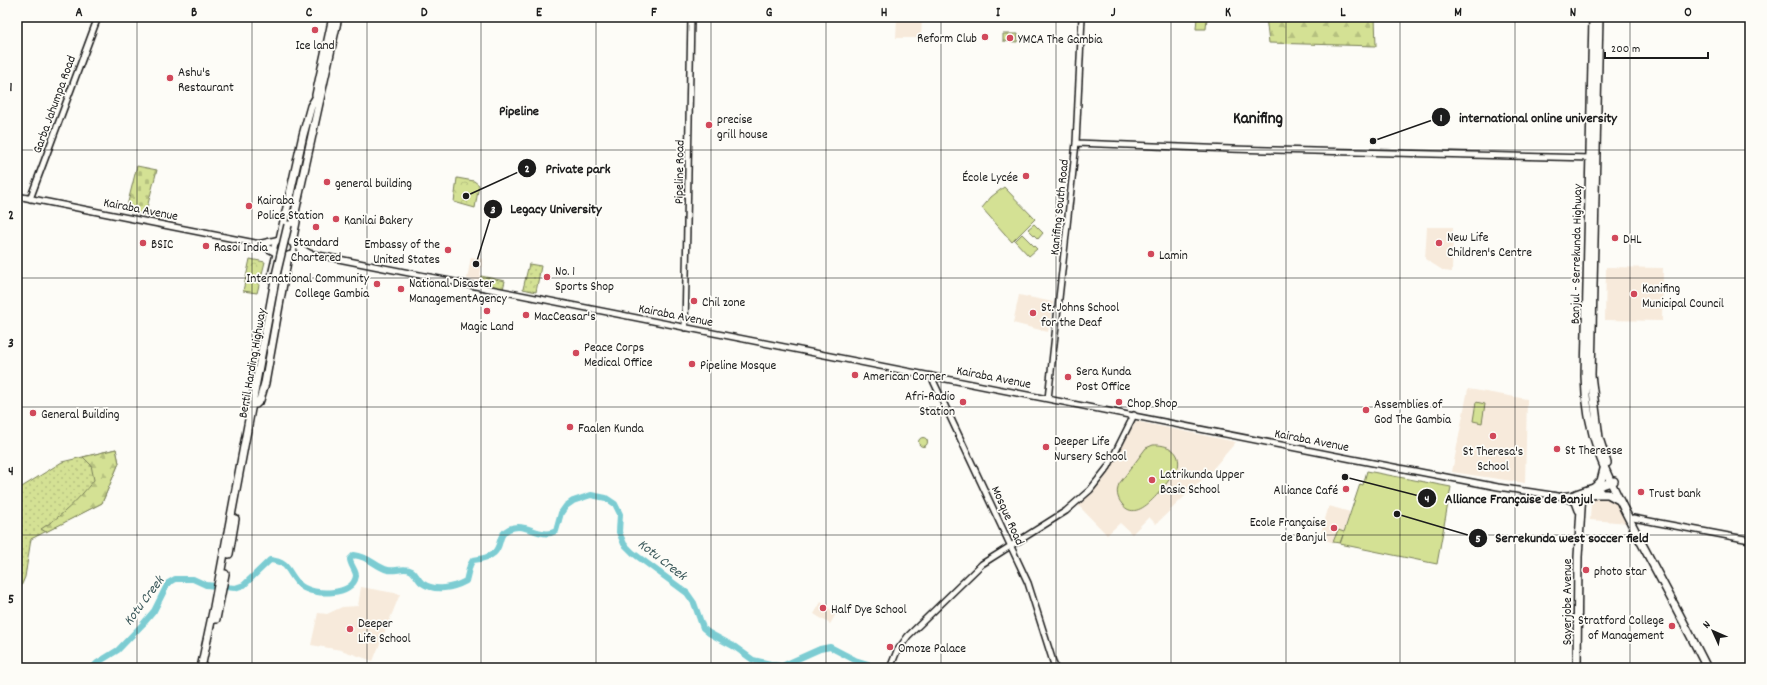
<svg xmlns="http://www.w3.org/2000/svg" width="1767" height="685" font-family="Dekko,sans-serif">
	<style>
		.built { fill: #f7eadb }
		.grass { fill: url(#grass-dots); stroke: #787e58 }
		.forest { fill: url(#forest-firs); stroke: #787e58 }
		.cemetery { fill: url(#cemetery-stones); stroke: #787e58 }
		.park { fill: url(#park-crowns); stroke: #787e58 }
		.pitch { fill: #d4e194; stroke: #787e58 }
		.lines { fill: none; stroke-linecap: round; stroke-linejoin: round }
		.river { stroke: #7bccd2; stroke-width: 6 }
		.tertiary-casing { stroke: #1c1c1c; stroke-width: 8 }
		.secondary-casing { stroke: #1c1c1c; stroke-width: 9 }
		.primary-casing { stroke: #1c1c1c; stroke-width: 10 }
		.trunk-casing { stroke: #1c1c1c; stroke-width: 10 }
		.tertiary { stroke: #fdfcf7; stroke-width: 5 }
		.secondary { stroke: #fdfcf7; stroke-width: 6 }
		.primary { stroke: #fdfcf7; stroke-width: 7 }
		.trunk { stroke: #fdfcf7; stroke-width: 7 }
		.primary-bridge-casing { stroke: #1c1c1c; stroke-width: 10; stroke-linecap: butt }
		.primary-bridge { stroke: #fdfcf7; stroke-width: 7 }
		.grid { fill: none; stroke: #1c1c1c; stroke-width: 1; stroke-opacity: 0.55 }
		.poi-dot { fill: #d1495b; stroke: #fdfcf7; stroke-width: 1.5 }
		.labels { text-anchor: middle; stroke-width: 3.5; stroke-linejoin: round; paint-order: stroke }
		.poi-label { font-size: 13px; fill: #1c1c1c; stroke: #fdfcf7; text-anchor: start }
		.street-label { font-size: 13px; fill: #1c1c1c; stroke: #fdfcf7 }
		.neighbourhood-label { font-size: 14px; font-weight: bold; fill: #1c1c1c; stroke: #fdfcf7 }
		.water-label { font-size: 14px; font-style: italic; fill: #3d5a5c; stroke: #fdfcf7 }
		.district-label { font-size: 17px; font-weight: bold; fill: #1c1c1c; stroke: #fdfcf7 }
		.leader { fill: none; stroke: #1c1c1c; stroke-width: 1.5 }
		.callout-dot { fill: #1c1c1c; stroke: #fdfcf7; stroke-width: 1.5 }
		.mark-label { font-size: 12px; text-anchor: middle; font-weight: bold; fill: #fff }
		.callout-label { font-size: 14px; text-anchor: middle; font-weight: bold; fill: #1c1c1c; stroke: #fdfcf7; stroke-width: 3.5; stroke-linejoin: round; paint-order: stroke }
		.neatline { fill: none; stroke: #1c1c1c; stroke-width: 1.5 }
		.grid-label { font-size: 13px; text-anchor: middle; font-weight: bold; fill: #1c1c1c }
	</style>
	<defs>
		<pattern id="grass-dots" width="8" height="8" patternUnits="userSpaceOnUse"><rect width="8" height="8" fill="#d4e194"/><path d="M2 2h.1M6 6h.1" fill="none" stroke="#b5c07f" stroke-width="1.8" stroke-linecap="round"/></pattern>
		<pattern id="forest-firs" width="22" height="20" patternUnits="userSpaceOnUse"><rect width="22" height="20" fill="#d4e194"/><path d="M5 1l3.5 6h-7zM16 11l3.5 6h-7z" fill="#b5c07f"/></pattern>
		<pattern id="cemetery-stones" width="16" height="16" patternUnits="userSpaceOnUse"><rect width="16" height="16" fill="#d4e194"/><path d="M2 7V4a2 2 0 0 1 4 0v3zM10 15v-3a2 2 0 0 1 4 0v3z" fill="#b5c07f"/></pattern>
		<pattern id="park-crowns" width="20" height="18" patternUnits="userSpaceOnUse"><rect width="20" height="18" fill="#d4e194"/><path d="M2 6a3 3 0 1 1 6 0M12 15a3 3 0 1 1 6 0" fill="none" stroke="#b5c07f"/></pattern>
	</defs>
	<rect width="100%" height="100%" fill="#fdfcf7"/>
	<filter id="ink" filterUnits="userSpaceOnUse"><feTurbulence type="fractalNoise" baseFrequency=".025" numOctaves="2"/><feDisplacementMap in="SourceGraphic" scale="8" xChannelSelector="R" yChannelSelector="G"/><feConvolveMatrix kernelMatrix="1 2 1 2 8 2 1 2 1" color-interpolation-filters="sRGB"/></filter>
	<g filter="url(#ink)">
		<path class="built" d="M897,17H922L921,38H896Z
			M1427,227H1453L1452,272L1444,271L1425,259Z
			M471,257L483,259L479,281L467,279Z
			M1606,267L1663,268L1662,321L1605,320Z
			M1019,295L1053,302L1048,332L1013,323Z
			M1468,389L1527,399L1525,483L1452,472Z
			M1135,421L1236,442L1211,471L1156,524L1149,517L1132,534L1120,523L1107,535L1078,505L1109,471Z
			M1601,496L1615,499L1629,523L1590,520L1591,501Z
			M1329,506L1350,512L1340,544L1319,539Z
			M361,587L400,594L373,661L341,650L311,645L318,613L327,614L342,607L358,606Z
			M821,602L836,614L830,624L814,614Z"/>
		<path class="grass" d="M529,264L541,266L536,292L523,289Z
			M481,276L505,281L503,289L479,285Z
			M116,449L119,463L102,503L31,539L25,577L17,596V490L62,462Z"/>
		<path class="forest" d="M1266,17H1375L1376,46L1269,43Z
			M116,449L119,463L102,503L46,532L41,529C63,515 77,501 94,480L91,465L83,457Z"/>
		<path class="cemetery" d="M137,166L157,170L145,215L126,210Z"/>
		<path class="park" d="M457,178L474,181L479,185L475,208L454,202Z
			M250,259L265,262L257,293L243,291Z
			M918.5 442a4.5 4.5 0 1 1 9 0a4.5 4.5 0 1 1-9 0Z"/>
		<path class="pitch" d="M1197,17H1207L1206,29H1196Z
			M1003,34H1018L1017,42L1003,41Z
			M1004,187L1035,219L1012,242L982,208L991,197Z
			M1034,224L1043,233L1038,239L1028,229Z
			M1022,234L1037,249L1029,256L1015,241Z
			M1476,402L1485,404L1482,423L1473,421Z
			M1153,445C1167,444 1182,451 1178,468C1168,480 1139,528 1122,504C1117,498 1116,491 1119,484L1146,448Z
			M1367,471L1451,487L1437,564L1340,544L1343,535L1340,543L1333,542L1338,530L1344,532L1360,484L1363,485Z"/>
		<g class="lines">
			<path class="river" d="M92,668L97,663L118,650L143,624L154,611L168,583L175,579H193L206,585L235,588L244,585L270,560C291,562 287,574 301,586C314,596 353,596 356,576C356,570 350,565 350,559L354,555C371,557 375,567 388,570C396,572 404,566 412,571C416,574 418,580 422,583C435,592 453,588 466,581L470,565L473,560C510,556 492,537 509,529C526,521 540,540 556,531L561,513L566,506L573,501L591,495L606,498L615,504L620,514L619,532L624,544L633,553L687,593L694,603L703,628L709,633L735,647L753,660L775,665L782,666L820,649L830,647L855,660L868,664L873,668"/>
			<defs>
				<path id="tertiary" d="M1076,143L1231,149L1592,158
					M17,196L260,244
					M30,199L98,17
					M274 248a10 10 0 1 1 20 0a10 10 0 1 1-20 0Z
					M308,253L1352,459L1498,487L1558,496L1576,502
					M685,328L691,17
					M931,376L1028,583L1055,668
					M1048,399L1076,143L1082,17
					M1561,496L1576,494
					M1633,518L1750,540
					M890,668L897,651L908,636L982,564L1066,511L1090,490L1108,467L1134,415"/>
				<path id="secondary" d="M293,243L308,253
					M260,244L278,240
					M260,244L275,252
					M290,255L308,253"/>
				<path id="primary" d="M316,95L333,17
					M292,226L338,17
					M280,239L303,135L311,106L316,98
					M292,242L296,222
					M271,279L277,254
					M256,404L260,400L265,383L288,256
					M1578,501L1600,492
					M1579,510L1576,502V494L1614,481
					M229,554L235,519
					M216,619L225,574
					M201,668L214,607L276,275
					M1577,668L1578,557L1582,493"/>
				<path id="trunk" d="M1593,17L1585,376C1586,444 1612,485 1642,544C1664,585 1686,626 1707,668
					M1599,17L1591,375L1599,438L1607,463
					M1593,489L1601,481L1604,469
					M1594,494H1608L1619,500"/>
			</defs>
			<use href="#tertiary" class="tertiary-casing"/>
			<use href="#secondary" class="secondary-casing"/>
			<use href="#primary" class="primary-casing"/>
			<use href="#trunk" class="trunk-casing"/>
			<use href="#tertiary" class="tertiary"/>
			<use href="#secondary" class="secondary"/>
			<use href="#primary" class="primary"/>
			<use href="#trunk" class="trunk"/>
			<defs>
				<path id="primary-bridge" d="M276,275L288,225"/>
			</defs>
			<use href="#primary-bridge" class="primary-bridge-casing"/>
			<use href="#primary-bridge" class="primary-bridge"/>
		</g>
	</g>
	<path class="grid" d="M137,17V668M252,17V668M367,17V668M481,17V668M596,17V668M711,17V668M826,17V668M941,17V668M1056,17V668M1171,17V668M1286,17V668M1400,17V668M1515,17V668M1630,17V668M17,150H1750M17,278H1750M17,407H1750M17,535H1750"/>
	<g class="poi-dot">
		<circle cx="315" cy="30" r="4"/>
		<circle cx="985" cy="37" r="4"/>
		<circle cx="1010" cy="38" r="4"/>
		<circle cx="170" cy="78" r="4"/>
		<circle cx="709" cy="125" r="4"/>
		<circle cx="1026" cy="176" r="4"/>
		<circle cx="327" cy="182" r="4"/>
		<circle cx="249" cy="206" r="4"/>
		<circle cx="336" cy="219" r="4"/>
		<circle cx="316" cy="227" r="4"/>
		<circle cx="1615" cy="238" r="4"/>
		<circle cx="143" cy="243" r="4"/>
		<circle cx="1439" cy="243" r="4"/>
		<circle cx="206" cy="246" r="4"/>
		<circle cx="448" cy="250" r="4"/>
		<circle cx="1151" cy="254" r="4"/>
		<circle cx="547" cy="277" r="4"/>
		<circle cx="377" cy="284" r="4"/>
		<circle cx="401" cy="289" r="4"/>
		<circle cx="1634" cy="294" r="4"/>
		<circle cx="694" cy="301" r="4"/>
		<circle cx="487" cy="311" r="4"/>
		<circle cx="1033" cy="313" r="4"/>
		<circle cx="526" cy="315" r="4"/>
		<circle cx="576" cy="353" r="4"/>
		<circle cx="692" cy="364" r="4"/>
		<circle cx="855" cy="375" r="4"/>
		<circle cx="1068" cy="377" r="4"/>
		<circle cx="963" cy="402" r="4"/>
		<circle cx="1119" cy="402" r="4"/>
		<circle cx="1366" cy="410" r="4"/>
		<circle cx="33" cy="413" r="4"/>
		<circle cx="570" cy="427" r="4"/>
		<circle cx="1493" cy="436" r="4"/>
		<circle cx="1046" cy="447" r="4"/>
		<circle cx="1557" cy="449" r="4"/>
		<circle cx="1152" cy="480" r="4"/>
		<circle cx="1346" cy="489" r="4"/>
		<circle cx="1641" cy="492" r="4"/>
		<circle cx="1334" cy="528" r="4"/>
		<circle cx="1586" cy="570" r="4"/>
		<circle cx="823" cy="608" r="4"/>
		<circle cx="1672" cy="626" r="4"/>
		<circle cx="350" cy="629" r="4"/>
		<circle cx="890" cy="647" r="4"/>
	</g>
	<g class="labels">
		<g class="poi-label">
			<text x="977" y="42" text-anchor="end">Reform Club</text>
			<text x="1018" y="43">YMCA The Gambia</text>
			<text x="315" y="49" text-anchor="middle">Ice land</text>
			<text x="178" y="76">Ashu's<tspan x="178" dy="15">Restaurant</tspan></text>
			<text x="717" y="123">precise<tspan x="717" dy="15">grill house</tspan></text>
			<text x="1018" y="181" text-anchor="end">École Lycée</text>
			<text x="335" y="187">general building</text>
			<text x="257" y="204">Kairaba<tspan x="257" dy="15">Police Station</tspan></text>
			<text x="344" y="224">Kanilai Bakery</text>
			<text x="1447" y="241">New Life<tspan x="1447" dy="15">Children's Centre</tspan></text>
			<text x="1623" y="243">DHL</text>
			<text x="316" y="246" text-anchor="middle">Standard<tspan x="316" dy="15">Chartered</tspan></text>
			<text x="151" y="248">BSIC</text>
			<text x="440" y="248" text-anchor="end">Embassy of the<tspan x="440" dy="15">United States</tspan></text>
			<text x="214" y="251">Rasoi India</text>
			<text x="1159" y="259">Lamin</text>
			<text x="555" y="275">No. 1<tspan x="555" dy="15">Sports Shop</tspan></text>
			<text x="369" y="282" text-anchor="end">International Community<tspan x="369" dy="15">College Gambia</tspan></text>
			<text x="409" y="287">National Disaster<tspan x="409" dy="15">ManagementAgency</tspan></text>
			<text x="1642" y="292">Kanifing<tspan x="1642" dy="15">Municipal Council</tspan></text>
			<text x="702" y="306">Chil zone</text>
			<text x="1041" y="311">St. Johns School<tspan x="1041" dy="15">for the Deaf</tspan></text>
			<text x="534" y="320">MacCeasar's</text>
			<text x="487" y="330" text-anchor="middle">Magic Land</text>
			<text x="584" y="351">Peace Corps<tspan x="584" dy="15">Medical Office</tspan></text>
			<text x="700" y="369">Pipeline Mosque</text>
			<text x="1076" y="375">Sera Kunda<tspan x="1076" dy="15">Post Office</tspan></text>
			<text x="863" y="380">American Corner</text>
			<text x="955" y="400" text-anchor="end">Afri-Radio<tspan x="955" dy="15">Station</tspan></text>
			<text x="1127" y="407">Chop Shop</text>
			<text x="1374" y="408">Assemblies of<tspan x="1374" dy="15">God The Gambia</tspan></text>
			<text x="41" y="418">General Building</text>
			<text x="578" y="432">Faalen Kunda</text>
			<text x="1054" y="445">Deeper Life<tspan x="1054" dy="15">Nursery School</tspan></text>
			<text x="1565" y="454">St Theresse</text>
			<text x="1493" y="455" text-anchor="middle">St Theresa's<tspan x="1493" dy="15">School</tspan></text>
			<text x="1160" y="478">Latrikunda Upper<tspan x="1160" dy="15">Basic School</tspan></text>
			<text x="1338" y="494" text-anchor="end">Alliance Café</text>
			<text x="1649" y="497">Trust bank</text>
			<text x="1326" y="526" text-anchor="end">Ecole Française<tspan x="1326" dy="15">de Banjul</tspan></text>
			<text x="1594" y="575">photo star</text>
			<text x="831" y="613">Half Dye School</text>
			<text x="1664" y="624" text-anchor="end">Stratford College<tspan x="1664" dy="15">of Management</tspan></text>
			<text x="358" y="627">Deeper<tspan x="358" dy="15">Life School</tspan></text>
			<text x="898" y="652">Omoze Palace</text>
		</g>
		<g class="street-label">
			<text transform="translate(53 104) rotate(-70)" y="5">Garba Jahumpa Road</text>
			<text transform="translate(678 172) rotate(-89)" y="5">Pipeline Road</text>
			<text transform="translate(1058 207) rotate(-84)" y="5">Kanifing South Road</text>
			<text transform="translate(141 208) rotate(11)" y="5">Kairaba Avenue</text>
			<text transform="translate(1575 254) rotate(-89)" y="5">Banjul - Serrekunda Highway</text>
			<text transform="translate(676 314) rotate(11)" y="5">Kairaba Avenue</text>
			<text transform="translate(251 363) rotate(-80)" y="5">Bertil Harding Highway</text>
			<text transform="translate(994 376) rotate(11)" y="5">Kairaba Avenue</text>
			<text transform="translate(1312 439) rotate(11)" y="5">Kairaba Avenue</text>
			<text transform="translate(1009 515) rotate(66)" y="5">Mosque Road</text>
			<text transform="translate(1566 602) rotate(-90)" y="5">Sayerjobe Avenue</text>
		</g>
		<g class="neighbourhood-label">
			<text x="519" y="115">Pipeline</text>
		</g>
		<g class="water-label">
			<text transform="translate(663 559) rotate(38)" y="5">Kotu Creek</text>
			<text transform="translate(143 600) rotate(-53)" y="5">Kotu Creek</text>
		</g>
		<g class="district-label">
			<text x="1258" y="123">Kanifing</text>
		</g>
	</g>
	<path class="leader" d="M1373 141L1441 117M466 196L527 168M476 264L493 209M1345 477L1427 498M1397 514L1478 538"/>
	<g class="callout-dot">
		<circle cx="1373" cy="141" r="4"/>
		<circle cx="466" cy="196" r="4"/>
		<circle cx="476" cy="264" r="4"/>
		<circle cx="1345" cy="477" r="4"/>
		<circle cx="1397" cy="514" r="4"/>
		<circle cx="1441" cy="117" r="10"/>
		<circle cx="527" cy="168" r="10"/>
		<circle cx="493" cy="209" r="10"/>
		<circle cx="1427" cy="498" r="10"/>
		<circle cx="1478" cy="538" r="10"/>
	</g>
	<g class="mark-label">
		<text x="1441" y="121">1</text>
		<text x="527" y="172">2</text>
		<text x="493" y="213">3</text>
		<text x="1427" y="502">4</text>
		<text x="1478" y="542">5</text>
	</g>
	<g class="callout-label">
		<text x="1538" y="122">international online university</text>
		<text x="578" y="173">Private park</text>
		<text x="556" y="213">Legacy University</text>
		<text x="1519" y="503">Alliance Française de Banjul</text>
		<text x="1572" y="542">Serrekunda west soccer field</text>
	</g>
	<rect width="1767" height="685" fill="none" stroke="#fdfcf7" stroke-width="44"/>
	<g transform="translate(1713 631) rotate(315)" stroke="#fdfcf7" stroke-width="3" paint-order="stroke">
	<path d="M0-3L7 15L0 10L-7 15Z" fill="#1c1c1c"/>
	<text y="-6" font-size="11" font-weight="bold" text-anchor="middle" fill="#1c1c1c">N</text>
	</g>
	<path d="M1605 52v6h103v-6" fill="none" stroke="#1c1c1c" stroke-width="2"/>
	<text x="1611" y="52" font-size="12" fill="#1c1c1c" stroke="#fdfcf7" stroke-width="3" paint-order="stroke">200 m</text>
	<rect x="22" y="22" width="1723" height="641" class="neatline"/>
	<g class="grid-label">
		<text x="79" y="16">A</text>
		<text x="194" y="16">B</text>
		<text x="309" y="16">C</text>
		<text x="424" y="16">D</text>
		<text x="539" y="16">E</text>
		<text x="654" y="16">F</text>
		<text x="769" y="16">G</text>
		<text x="884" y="16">H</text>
		<text x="998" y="16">I</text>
		<text x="1113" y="16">J</text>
		<text x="1228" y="16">K</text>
		<text x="1343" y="16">L</text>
		<text x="1458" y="16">M</text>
		<text x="1573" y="16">N</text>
		<text x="1688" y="16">O</text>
		<text x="11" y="91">1</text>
		<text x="11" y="219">2</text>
		<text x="11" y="347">3</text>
		<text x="11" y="475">4</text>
		<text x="11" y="603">5</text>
	</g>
</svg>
